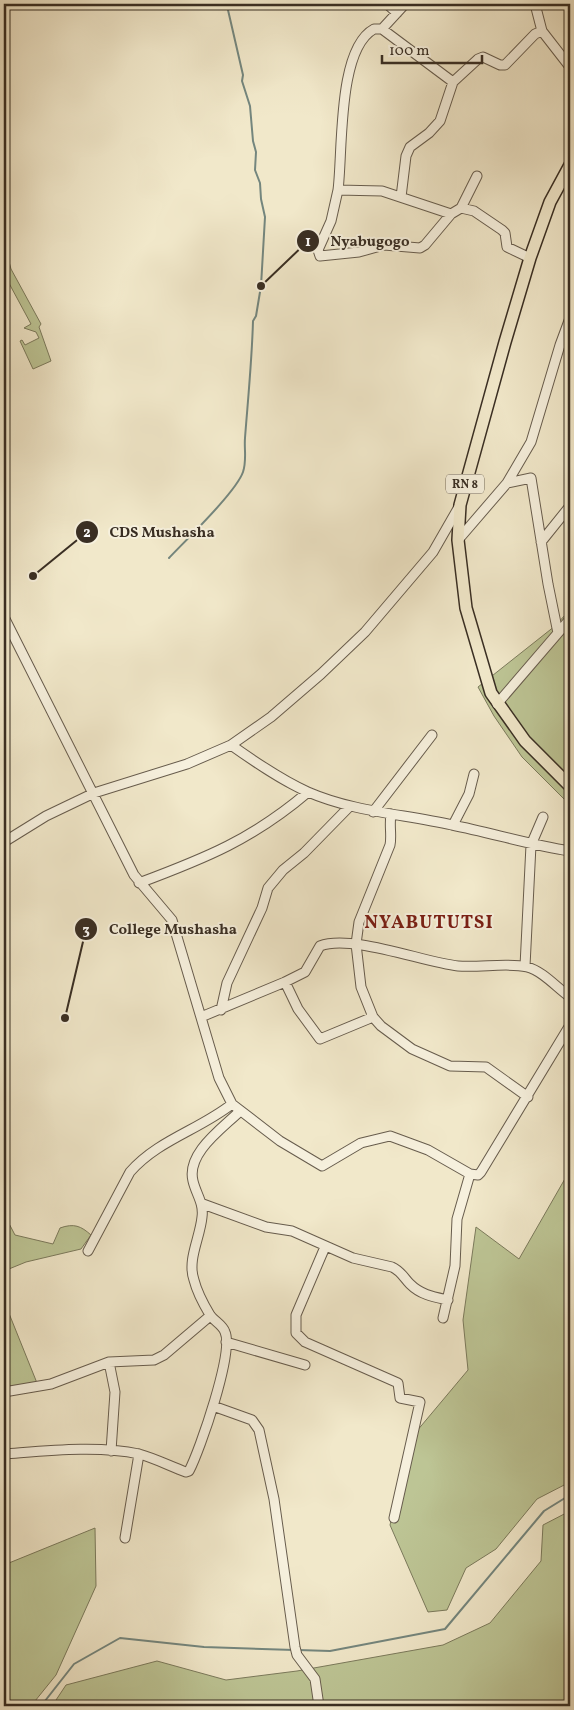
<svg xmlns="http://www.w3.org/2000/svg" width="574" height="1710" font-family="Vollkorn,serif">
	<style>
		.green { fill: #bdc595; stroke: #7b7a5c }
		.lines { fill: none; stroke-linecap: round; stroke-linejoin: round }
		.stream { stroke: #74867e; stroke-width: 2 }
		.minor-casing { stroke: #675c4d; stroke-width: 11 }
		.major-casing { stroke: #392e23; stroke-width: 14 }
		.minor { stroke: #f6f0dd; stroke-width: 9 }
		.major { stroke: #f1e8ca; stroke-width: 11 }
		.labels { text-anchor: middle; stroke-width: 4; stroke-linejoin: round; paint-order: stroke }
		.shield { fill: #f6f0dd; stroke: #72685b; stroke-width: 1 }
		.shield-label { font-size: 12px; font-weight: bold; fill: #392e23 }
		.district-label { font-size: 19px; font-weight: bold; letter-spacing: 1px; fill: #7a1f14; stroke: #f6f0dd }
		.leader { fill: none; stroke: #392e23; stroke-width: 2 }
		.callout-dot { fill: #392e23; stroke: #f6f0dd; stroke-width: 2 }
		.mark-label { font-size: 15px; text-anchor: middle; font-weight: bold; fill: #fff }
		.callout-label { font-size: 15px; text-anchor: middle; font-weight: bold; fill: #392e23; stroke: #f6f0dd; stroke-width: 4; stroke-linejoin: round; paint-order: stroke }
	</style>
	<rect width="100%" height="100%" fill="#f1e8ca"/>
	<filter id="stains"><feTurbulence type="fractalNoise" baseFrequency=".004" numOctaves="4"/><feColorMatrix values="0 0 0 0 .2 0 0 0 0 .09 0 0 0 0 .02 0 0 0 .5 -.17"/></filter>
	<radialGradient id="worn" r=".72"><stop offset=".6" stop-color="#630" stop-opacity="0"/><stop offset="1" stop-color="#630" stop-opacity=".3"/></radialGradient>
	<path class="green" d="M4,243L11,269L41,324L39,327L51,361L33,369L20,341L22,340L25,345L39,338L36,332L24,328L31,324L4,274Z
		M566,614H570V805L522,757L494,716L478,687L555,626Z
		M570,1170V1482L537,1499L496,1549L466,1568L447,1610L428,1612L390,1525L411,1438L468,1370L463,1320L476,1227L519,1259Z
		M4,1214L15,1235L53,1244L60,1228C74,1223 81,1226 91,1235L81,1249L26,1262L4,1271Z
		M4,1301L37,1383L4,1388Z
		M570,1511V1706H52L66,1685L157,1661L226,1680L297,1671L443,1645L490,1623L541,1561L543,1525Z
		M95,1528L96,1586L56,1675L31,1706H4V1565Z"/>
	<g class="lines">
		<path class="stream" d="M169,558C186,540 236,492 243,472C247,460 244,449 245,438C248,399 252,359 253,321L256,316L261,286L265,217L261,199L260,183L255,170L256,152L253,141L250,106L242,81L243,75L228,10L229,4
			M298,1650L330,1651L445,1629L544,1511L565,1498
			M41,1706L74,1664L120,1638L204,1647L294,1650"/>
		<defs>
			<path id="minor" d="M387,4L397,13
				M405,4L382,29L453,82
				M535,4L542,31L570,67
				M382,29H374C337,49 343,152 338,190L382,191L451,214
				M338,190L331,221L318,250L320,256L359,252L384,245L420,248L425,245L451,214L461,208L477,176
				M401,197L406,156L410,147L429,133L440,121L453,82L478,59L483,57L500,65H505L535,34L542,31
				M461,208L474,211L502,230L505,233L507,247L530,258
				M507,483L531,478L548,584L558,633
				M458,540L507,483L531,442L560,345L570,318
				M541,542L570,506
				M4,617L134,875L172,920L219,1078L232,1104L280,1141L322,1166L361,1143L390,1136L428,1150L470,1174L457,1219L455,1266L443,1318
				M497,704L570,619
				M231,745C255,762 281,780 308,792C354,812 404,814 452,825C492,833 530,845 570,851
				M373,812L432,735
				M391,814C389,826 392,835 390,845L359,922L356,944L361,987L373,1017L381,1026L412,1049L450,1066L486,1067L528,1097
				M453,825L469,794L474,774
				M4,842L46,816L94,793L187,764L231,745L271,717L321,674L365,632L433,552L460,505
				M139,883C206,858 253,839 308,792
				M525,966L531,845L543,817
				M285,982L305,972L320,946C351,934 423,962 458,966C479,968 509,962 527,967C543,971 557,988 570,997
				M221,1010L227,983L262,908L268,888L283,870L304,853L350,806
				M201,1017L285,982L298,1009L320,1039L373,1017
				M470,1174L478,1175L481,1172L570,1025
				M203,1204L266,1227L292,1231L353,1258L392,1267C401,1271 404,1278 410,1284C421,1295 434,1297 448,1300
				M325,1247L296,1315V1333L305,1342L398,1383L400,1398L420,1402L394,1518
				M88,1251L130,1172C158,1140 199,1130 232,1104
				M226,1342L305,1365
				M109,1362L115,1392L111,1451
				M4,1392L51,1384L109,1362L154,1360L164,1355L210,1316
				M213,1406L252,1420L259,1430L274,1499L295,1647L297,1655L315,1679L319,1706
				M4,1454C45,1451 98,1445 139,1454C154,1458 170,1466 186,1472L189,1471C200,1450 234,1352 225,1332C223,1325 214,1321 210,1315C204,1305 197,1292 194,1280C187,1260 200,1238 202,1217C204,1203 196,1194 193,1181C186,1153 223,1128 240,1111
				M125,1538L139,1454"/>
			<path id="major" d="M570,165L550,202L530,258L505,342L460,505L458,540L466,608L491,693L525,741L570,786"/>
		</defs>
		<use href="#minor" class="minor-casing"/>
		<use href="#major" class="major-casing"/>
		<use href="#minor" class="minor"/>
		<use href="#major" class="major"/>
	</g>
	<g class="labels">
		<rect class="shield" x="446" y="474.5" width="38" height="19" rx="4"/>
		<g class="shield-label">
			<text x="465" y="488">RN 8</text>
		</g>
		<g class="district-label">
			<text x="429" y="928">NYABUTUTSI</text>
		</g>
	</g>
	<path class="leader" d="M261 286L308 241M33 576L87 532M65 1018L86 929"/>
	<g class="callout-dot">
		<circle cx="261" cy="286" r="5"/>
		<circle cx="33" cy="576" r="5"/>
		<circle cx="65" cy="1018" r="5"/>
		<circle cx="308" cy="241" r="12"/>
		<circle cx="87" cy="532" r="12"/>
		<circle cx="86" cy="929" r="12"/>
	</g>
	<g class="mark-label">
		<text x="308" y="246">1</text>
		<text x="87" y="537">2</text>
		<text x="86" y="934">3</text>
	</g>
	<g class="callout-label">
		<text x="370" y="246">Nyabugogo</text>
		<text x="162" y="537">CDS Mushasha</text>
		<text x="173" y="934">College Mushasha</text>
	</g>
	<rect width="574" height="1710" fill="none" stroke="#f1e8ca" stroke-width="20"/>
	<rect x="5" y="5" width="564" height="1700" fill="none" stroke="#392e23" stroke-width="2.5"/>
	<rect x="10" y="10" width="554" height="1690" fill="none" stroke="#392e23"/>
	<path d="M382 55v8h100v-8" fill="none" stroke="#392e23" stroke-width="2.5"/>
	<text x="389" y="55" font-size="15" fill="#392e23" stroke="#f6f0dd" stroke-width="4" paint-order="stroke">100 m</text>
	<rect width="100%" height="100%" filter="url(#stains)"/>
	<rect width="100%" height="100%" fill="url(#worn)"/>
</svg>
